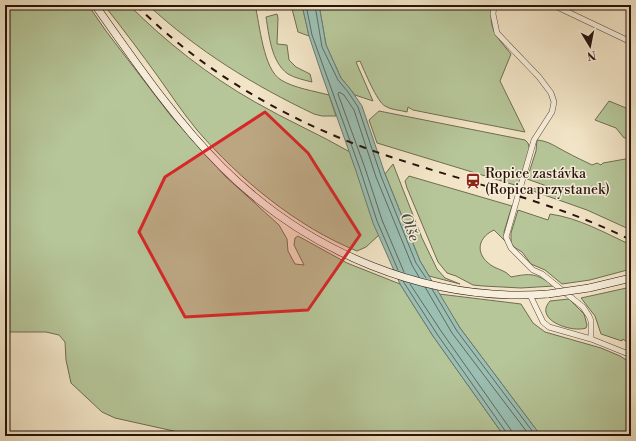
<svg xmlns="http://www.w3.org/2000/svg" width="636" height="441" font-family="'Libre Bodoni',serif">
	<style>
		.green { fill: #b6c699; stroke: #6f6c52 }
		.water { fill: #9bbfb3; stroke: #6d7a70 }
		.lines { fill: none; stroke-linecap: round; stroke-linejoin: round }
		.shore { stroke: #62695f; stroke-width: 1 }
		.street-casing { stroke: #5a483a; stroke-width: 6 }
		.secondary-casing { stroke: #28130b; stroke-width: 8 }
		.street { stroke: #f7eedb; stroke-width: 5 }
		.secondary { stroke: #f7eedb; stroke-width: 7 }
		.rail { stroke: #28130b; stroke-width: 2; stroke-dasharray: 7 7; stroke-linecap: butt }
		.secondary-bridge-casing { stroke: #28130b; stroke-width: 8; stroke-linecap: butt }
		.secondary-bridge { stroke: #f7eedb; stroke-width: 7 }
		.marked { fill: #d62828; fill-opacity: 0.2; stroke: #d62828; stroke-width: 3; stroke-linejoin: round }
		.labels { text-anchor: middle; stroke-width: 3; stroke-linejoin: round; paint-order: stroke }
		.poi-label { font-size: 14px; fill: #28130b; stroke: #f7eedb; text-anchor: start }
		.water-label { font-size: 15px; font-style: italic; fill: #504f46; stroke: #f7eedb }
	</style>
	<rect width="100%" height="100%" fill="#f2e5c7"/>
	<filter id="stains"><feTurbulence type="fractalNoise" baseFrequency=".005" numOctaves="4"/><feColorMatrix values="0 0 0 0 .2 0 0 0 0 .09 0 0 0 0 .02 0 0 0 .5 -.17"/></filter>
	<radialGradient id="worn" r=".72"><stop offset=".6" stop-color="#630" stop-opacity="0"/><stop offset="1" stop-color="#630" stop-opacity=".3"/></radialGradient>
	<path class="green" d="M5,5H88L106,31L171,116L226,177L279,225L287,239L288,251L295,264L304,265L294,245L295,238L298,236L347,263L400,284L433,336L504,436H183L178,432L115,418L102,412L71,383L66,360L65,342L59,335L46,332H5Z
		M104,5H129C166,42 209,76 255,102C286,120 319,134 350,152L379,235L366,247L357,251C297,227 239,179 197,130C183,113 171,95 159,78C141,53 123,29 104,5Z
		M148,5H255C260,25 263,69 281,80C294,88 314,91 329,95L336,116H322L314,114C253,85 198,51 148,5Z
		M291,5H302L309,36L298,32Z
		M319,5H493C487,29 497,37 511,54L500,81L525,132L438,115L413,110L408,107L407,112C400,110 391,110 385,106C377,102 364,70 360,61L356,62L373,101L355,95L341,78L326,45Z
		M277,14L278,18L277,44L287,45L289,60L296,67L310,74L312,82C304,80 295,78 288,74C271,62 269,35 266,17Z
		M609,101L631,110V137L624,138L616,128L595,120Z
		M379,111L525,140L528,143L530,150L518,186L377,143L369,120Z
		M537,140C549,141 556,147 566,152C575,157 584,161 592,165L597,163L601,165L603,163L631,158V230L587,210L533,191L534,188L556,195L558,190L527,179L536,151Z
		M393,164L422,238L437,269L445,278L460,284L429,276L420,261L385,174Z
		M409,176L512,206L504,232L505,241L494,230C475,239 476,257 494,267C500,270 506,271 511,277C531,273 536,273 554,286L521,288L483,286L473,285L456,276L447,273L438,262L407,188L405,181Z
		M518,210L548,220L550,214C579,218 605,233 631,245V269L590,280L562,284L545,270L531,264L522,252L514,247L511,243V233Z
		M631,287V345L623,339L622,341L601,334L595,316L581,298Z
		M439,294L521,304L533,323L545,332L601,348L620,356L631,363V436H541L460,328Z
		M569,299L584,314L587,325L586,328C572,333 533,320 550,301Z"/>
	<path class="water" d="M302,5H319L326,45L341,78L351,90L362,106L385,174L420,261L460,328L541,436H504L433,336L400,284L373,223L356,171L322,75L309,36Z"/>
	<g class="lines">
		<path class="shore" d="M306,5L312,35L326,74L360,169L377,221L398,270
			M315,5L322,47L338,80L348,92L358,107L381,176L416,263L426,278
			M404,272L382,220L365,168L338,94L339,92L344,95L354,110L376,177L412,265L419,277
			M403,281L437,334L506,432L507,436
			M410,284L441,331L511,430L512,436
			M425,287L452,333L530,436
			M432,289L457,331L536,436"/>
		<defs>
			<path id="street" d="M494,5L493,14L497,33L539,77L551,93L554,102L552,112L534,140L506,237L511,248L533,270L542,274L583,307L589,316L591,321V339
				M553,5L631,42
				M530,295L543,322L549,327L591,339L631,355"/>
			<path id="secondary" d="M95,5C134,60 174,119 222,167C307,252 427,303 548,294
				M589,288L631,278"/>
		</defs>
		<use href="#street" class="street-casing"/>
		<use href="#secondary" class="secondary-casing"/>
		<use href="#street" class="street"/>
		<use href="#secondary" class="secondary"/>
		<path class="rail" d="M136,5C206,75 292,123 385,155C468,183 553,201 631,240"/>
		<defs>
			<path id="secondary-bridge" d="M548,294L589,288"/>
		</defs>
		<use href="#secondary-bridge" class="secondary-bridge-casing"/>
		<use href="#secondary-bridge" class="secondary-bridge"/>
	</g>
	<path class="marked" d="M265,112L308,153L360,235L308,310L185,317L139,232L165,177Z"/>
	<defs>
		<symbol id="station-bare" viewBox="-9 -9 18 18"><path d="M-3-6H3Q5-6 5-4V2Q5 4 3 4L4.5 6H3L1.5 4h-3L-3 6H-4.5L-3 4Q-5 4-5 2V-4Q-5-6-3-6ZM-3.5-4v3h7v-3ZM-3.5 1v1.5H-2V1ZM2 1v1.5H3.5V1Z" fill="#8f2418" stroke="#f7eedb" stroke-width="2.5" paint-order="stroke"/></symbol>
	</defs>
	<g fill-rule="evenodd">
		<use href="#station-bare" x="462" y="170" width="22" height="22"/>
	</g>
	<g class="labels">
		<g class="poi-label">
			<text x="485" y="178">Ropice zastávka<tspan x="485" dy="16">(Ropica przystanek)</tspan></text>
		</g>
		<g class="water-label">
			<text transform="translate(410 227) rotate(69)" y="5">Olše</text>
		</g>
	</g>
	<rect width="636" height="441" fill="none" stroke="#f2e5c7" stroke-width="20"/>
	<rect x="6" y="6" width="624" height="429" fill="none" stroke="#28130b" stroke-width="2"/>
	<rect x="10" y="10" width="616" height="421" fill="none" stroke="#28130b"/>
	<g transform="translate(590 46) rotate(170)" stroke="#f7eedb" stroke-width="3" paint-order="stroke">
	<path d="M0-3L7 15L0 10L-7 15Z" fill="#28130b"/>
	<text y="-6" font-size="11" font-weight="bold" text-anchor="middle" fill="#28130b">N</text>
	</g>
	<rect width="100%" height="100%" filter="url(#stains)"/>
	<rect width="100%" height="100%" fill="url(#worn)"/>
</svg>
